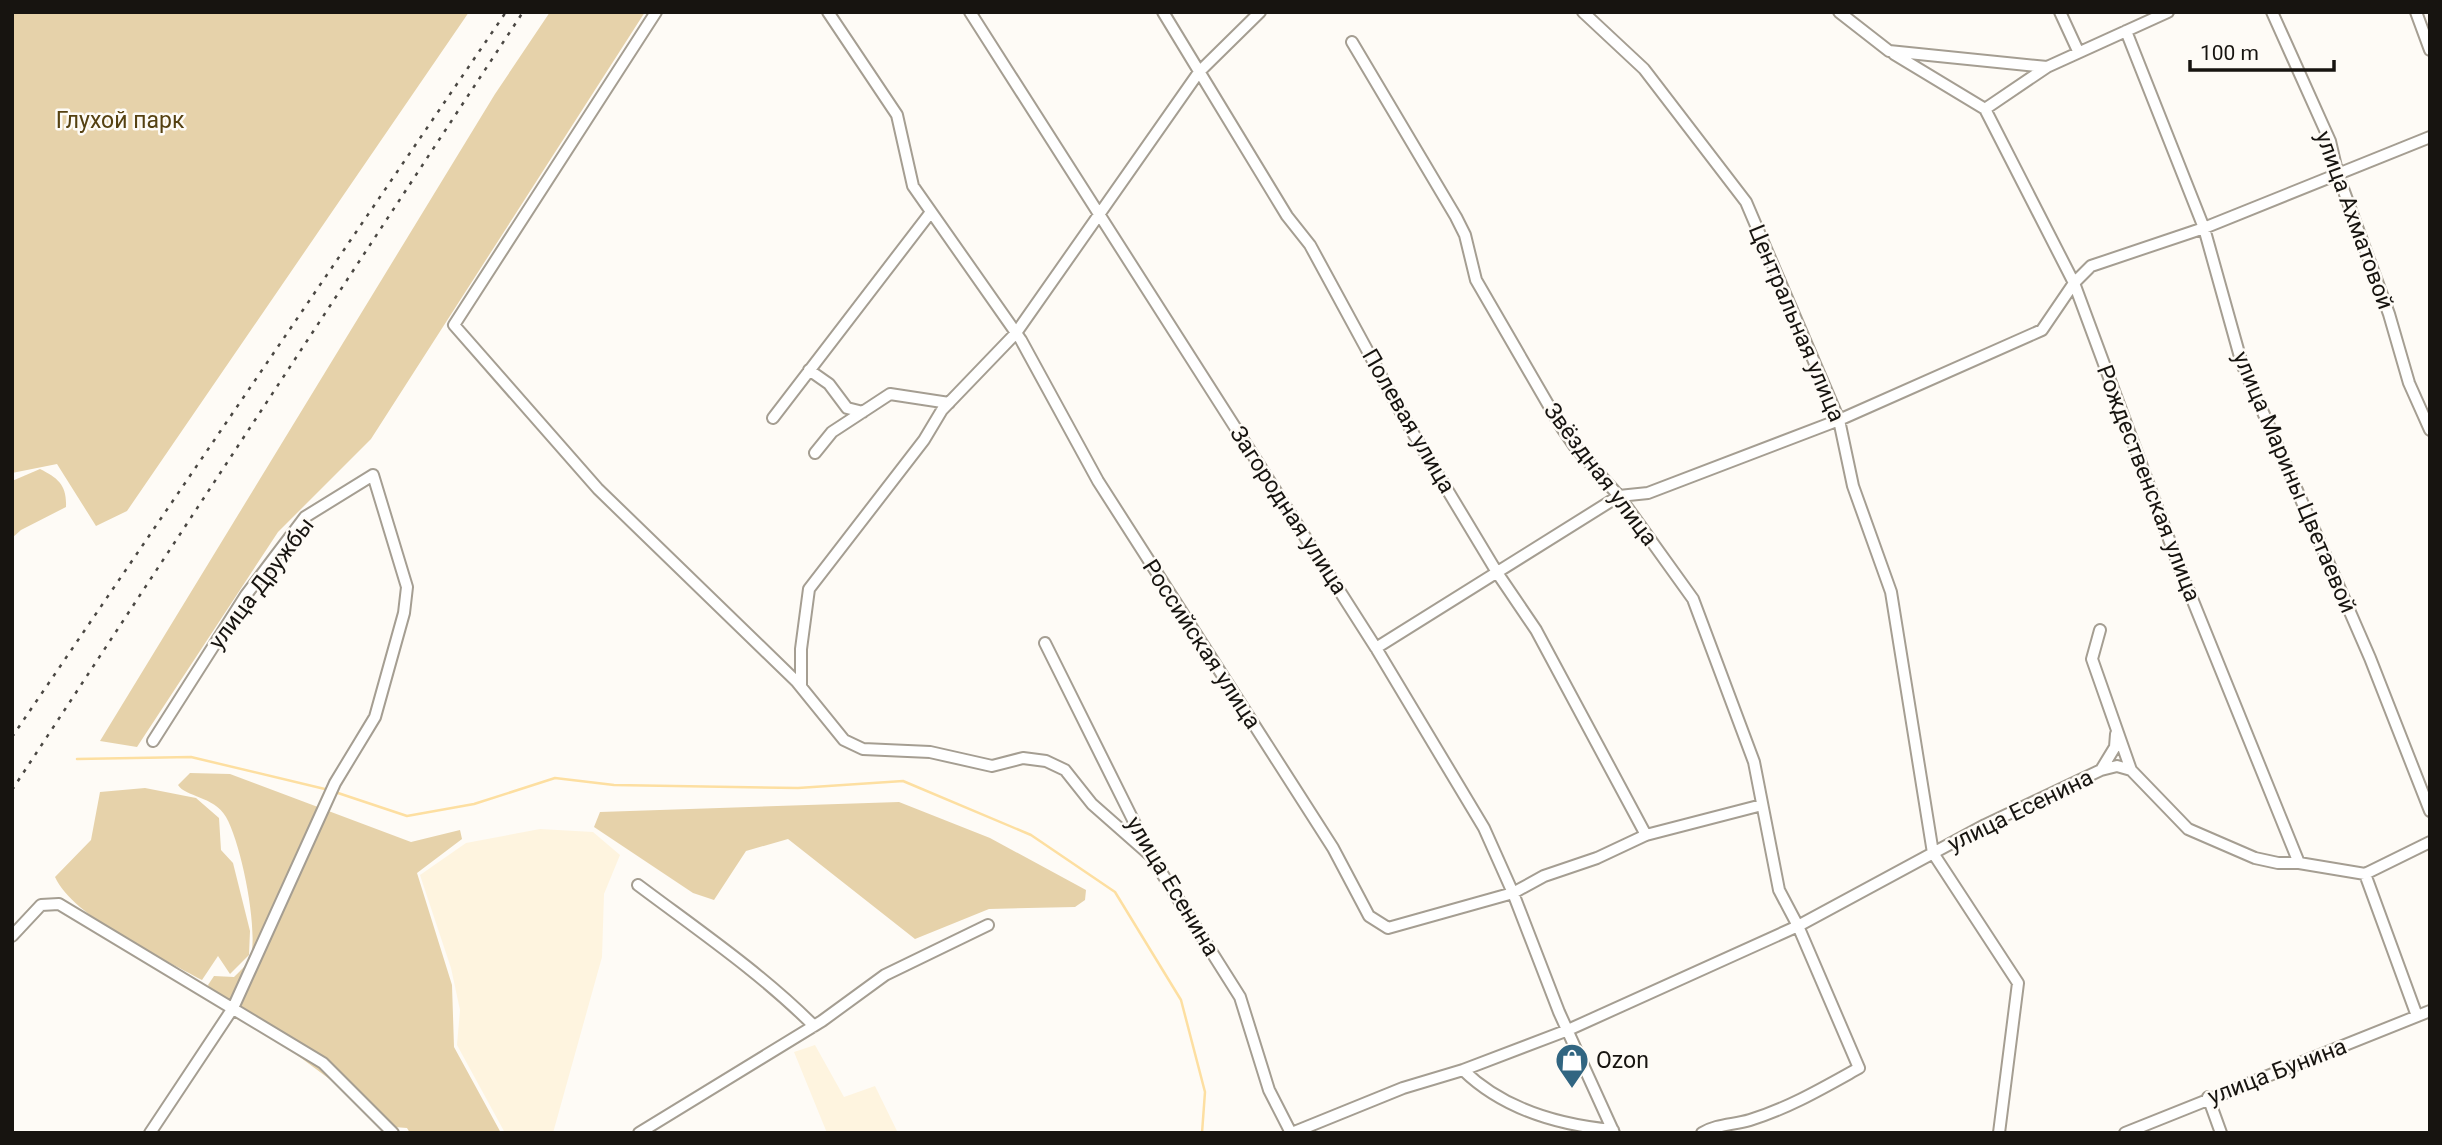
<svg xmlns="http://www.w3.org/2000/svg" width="2442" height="1145" font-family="Roboto,sans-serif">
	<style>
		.built { fill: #fef4df }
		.green { fill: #e6d2aa }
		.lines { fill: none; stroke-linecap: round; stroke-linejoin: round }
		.stream { stroke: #fddfa1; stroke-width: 2.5 }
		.minor-casing { stroke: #a59e92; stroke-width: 14 }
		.minor { stroke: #fff; stroke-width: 10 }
		.rail { stroke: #4a4743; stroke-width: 2.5; stroke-dasharray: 3.5 7; stroke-linecap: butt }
		.labels { text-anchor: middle; stroke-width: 5; stroke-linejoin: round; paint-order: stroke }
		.park-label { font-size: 23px; fill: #554111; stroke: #fefbf6 }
		.street-label { font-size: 23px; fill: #171410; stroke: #fefbf6 }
		.poi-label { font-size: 23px; fill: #171410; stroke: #fefbf6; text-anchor: start }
	</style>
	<rect width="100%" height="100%" fill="#fefbf6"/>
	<path class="built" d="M540,829L593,832L620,855L604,894L602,957L553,1133H505L457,1045L460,1010L451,968L420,875L466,843Z
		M815,1045L844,1097L875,1086L898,1133H827L794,1052Z"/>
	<path class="green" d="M12,12H469L127,511L96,526L57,464L12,473Z
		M550,12H645L371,439L278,532L137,747L100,741L495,94Z
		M40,469C58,478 67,485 66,507L21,530L12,538V481Z
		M190,773L230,774L411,842L460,830L462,839L417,873L452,985L454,1047L501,1133H410L407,1128L394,1127L211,991L208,985L214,976L234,977C240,971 249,963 251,956C258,927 241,843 226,817C214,796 185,797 178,785Z
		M145,788L196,798L219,818L221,850L233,863L250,931L249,955L230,974L218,956L202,980C162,958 73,917 55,877L91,840L100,792Z
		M899,802L990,838L1086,890L1085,900L1075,907L989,909L915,939L788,839L746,851L714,900L693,893L594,827L600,812Z"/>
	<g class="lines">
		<path class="stream" d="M77,759L191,757L329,790
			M335,792L407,816L474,804L555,778L614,785L798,788L903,781L1031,835L1115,892L1181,1000L1205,1092L1202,1133"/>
		<defs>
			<path id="minor" d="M656,12L454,325L598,489L797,682L844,740L863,749L930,752L992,766L1023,758L1046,761L1065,770L1092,804L1151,856
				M828,12L897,115L913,186L1021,340L1098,481L1333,848L1369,916L1388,928L1513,893L1544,876L1597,858L1646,835L1762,805
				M970,12L1376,648L1484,828L1513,893L1559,1012L1614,1133
				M1163,12L1287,216L1310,245L1404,418L1498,574L1536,630L1646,835
				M1583,12L1644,69L1746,202L1839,420L1853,486L1891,592L1933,853L2018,983L1999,1133
				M1839,12L1889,51L2047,67
				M2060,12L2078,51
				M2272,12L2330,141L2338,175L2389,314L2409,383L2430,430
				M2416,12L2430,50
				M2126,31L2204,228L2242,364L2370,658L2430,811
				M1352,42L1456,217L1465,235L1476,280L1560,425L1575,447L1619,496L1693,599L1754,762L1779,890L1798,926L1859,1068C1823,1088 1789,1108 1750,1120C1733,1125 1717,1124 1702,1133
				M1894,54L1985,109
				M1985,109L2074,283L2180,569L2299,863
				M1985,109L2047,67L2168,12
				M809,370L829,384L847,408L863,412
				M773,418L931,212
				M815,453L832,432L890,394L949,403
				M2100,630L2092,659L2131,770
				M1045,643L1151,856L1240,997L1269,1090L1291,1133
				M1376,648L1619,496L1648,493L1839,420L2042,330L2074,283L2091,266L2204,228L2430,137
				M801,687V649L809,589L924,440L942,410L1016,333L1199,72L1260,12
				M2101,770L2115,747L2116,734
				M2365,874L2417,1016
				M638,885C698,930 761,973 814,1026
				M12,936L41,905L59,904L323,1063L393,1133
				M1463,1070C1503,1109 1558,1125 1613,1130
				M2208,1097L2221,1133
				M150,1133L233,1008L335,783L375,717L404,613L407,587L373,475L305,517L246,595L153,741
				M639,1133L822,1021L885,975L988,925
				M1292,1133L1403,1088L1463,1070L1568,1030L1798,926L1985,825L2101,770L2117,766L2131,770L2188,829L2255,858L2278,863H2299L2365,874L2430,842
				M2125,1133L2430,1011"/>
		</defs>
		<use href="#minor" class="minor-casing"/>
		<use href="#minor" class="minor"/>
		<path class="rail" d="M12,737L506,12
			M12,790L523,12"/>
	</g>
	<defs>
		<symbol id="shop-pin" viewBox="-11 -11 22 30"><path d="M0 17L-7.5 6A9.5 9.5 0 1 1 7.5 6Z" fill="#316581" stroke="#fefbf6"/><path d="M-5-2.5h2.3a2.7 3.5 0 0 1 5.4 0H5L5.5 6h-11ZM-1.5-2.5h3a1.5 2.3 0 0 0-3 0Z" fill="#fff"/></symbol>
	</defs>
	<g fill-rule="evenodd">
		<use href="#shop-pin" x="1553" y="1041" width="38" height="52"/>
	</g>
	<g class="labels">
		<g class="park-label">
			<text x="120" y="128">Глухой парк</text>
		</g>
		<g class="street-label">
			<text transform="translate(2355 220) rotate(70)" y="8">улица Ахматовой</text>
			<text transform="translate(1797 323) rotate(67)" y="8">Центральная улица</text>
			<text transform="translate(1409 421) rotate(60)" y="8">Полевая улица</text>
			<text transform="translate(1601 474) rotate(53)" y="8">Звёздная улица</text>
			<text transform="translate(2295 482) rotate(67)" y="8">улица Марины Цветаевой</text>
			<text transform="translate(2149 483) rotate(69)" y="8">Рождественская улица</text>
			<text transform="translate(1289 510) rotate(57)" y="8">Загородная улица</text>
			<text transform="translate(261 583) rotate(-53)" y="8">улица Дружбы</text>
			<text transform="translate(1202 644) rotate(57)" y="8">Российская улица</text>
			<text transform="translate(2020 810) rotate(-26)" y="8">улица Есенина</text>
			<text transform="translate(1173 886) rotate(59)" y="8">улица Есенина</text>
			<text transform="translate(2277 1071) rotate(-21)" y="8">улица Бунина</text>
		</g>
		<g class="poi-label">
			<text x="1596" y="1068">Ozon</text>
		</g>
	</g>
	<rect width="2442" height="1145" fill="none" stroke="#171410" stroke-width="28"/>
	<path d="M2190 60v10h144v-10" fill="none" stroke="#171410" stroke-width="3.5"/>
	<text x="2200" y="60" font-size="21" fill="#171410" stroke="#fefbf6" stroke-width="5" paint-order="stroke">100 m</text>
</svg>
